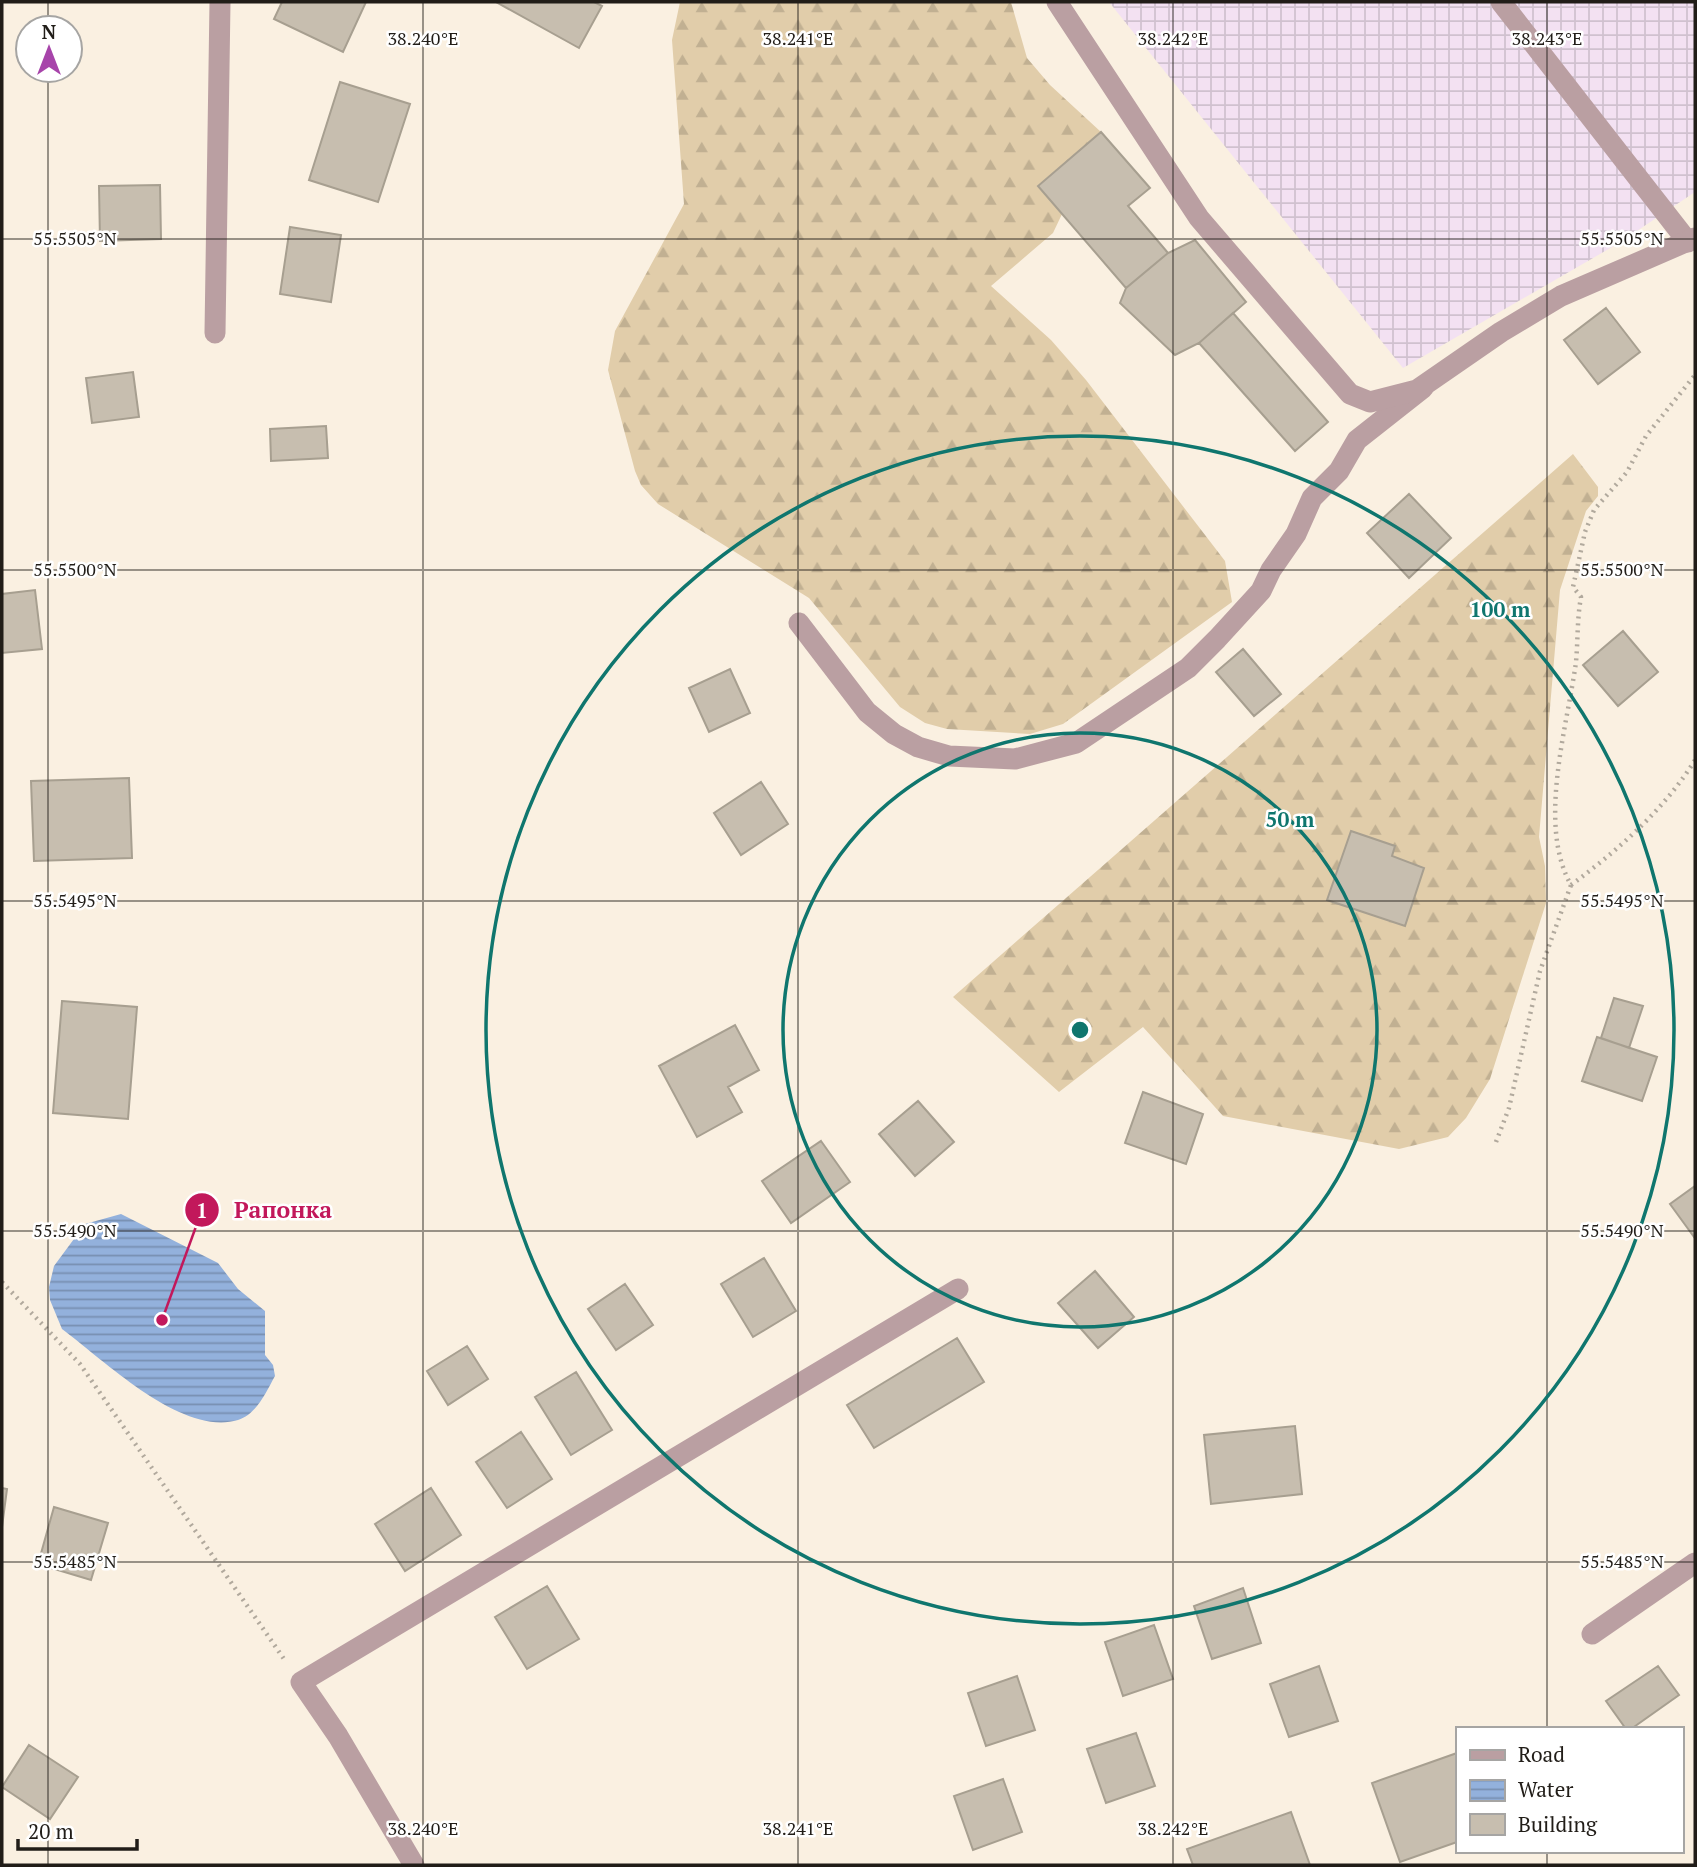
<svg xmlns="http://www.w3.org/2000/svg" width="1697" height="1867" font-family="'PT Serif',serif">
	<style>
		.industrial { fill: url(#industrial-grid) }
		.forest { fill: url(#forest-firs) }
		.water { fill: url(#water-rules) }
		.building { fill: #c7beaf; stroke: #a79f90; stroke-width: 2 }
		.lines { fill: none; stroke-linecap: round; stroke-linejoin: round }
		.path { stroke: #b1a99d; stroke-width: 4.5; stroke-dasharray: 2 5; stroke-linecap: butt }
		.lane { stroke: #ba9fa2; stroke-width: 21 }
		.street { stroke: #ba9fa2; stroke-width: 21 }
		.ticks { fill: none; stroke: #211d18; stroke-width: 2; stroke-opacity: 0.45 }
		.ring { fill: none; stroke: #0f766e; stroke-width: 3.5 }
		.ticks-label { font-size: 18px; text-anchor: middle; fill: #211d18; stroke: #fff; stroke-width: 5; stroke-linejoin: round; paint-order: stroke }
		.centre { fill: #0f766e; stroke: #fff; stroke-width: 3.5 }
		.ring-label { font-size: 21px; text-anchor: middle; font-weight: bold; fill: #0f766e; stroke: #fff; stroke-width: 5; stroke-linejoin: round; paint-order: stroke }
		.leader { fill: none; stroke: #c2185b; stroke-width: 2.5 }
		.callout-dot { fill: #c2185b; stroke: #fff; stroke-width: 2.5 }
		.mark-label { font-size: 21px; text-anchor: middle; font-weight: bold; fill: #fff }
		.callout-label { font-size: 23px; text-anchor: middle; font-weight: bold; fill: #c2185b; stroke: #fff; stroke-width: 5; stroke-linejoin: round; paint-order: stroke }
	</style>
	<defs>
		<pattern id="industrial-grid" width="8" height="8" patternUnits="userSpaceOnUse" patternTransform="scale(1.75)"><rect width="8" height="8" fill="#f3e1f2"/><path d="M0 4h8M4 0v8" fill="none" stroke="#d0c1cf"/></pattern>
		<pattern id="forest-firs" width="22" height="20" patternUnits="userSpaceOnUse" patternTransform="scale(1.75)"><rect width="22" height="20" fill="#e1cdaa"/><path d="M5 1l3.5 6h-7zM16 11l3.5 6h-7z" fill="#c1b092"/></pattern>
		<pattern id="water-rules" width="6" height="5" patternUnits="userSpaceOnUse" patternTransform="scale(1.75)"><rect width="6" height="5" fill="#93b1dc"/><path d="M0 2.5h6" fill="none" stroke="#788fb1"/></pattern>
	</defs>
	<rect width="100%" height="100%" fill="#faf0e1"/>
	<path class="industrial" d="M1109,2H1695V192L1619,243L1403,368Z"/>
	<path class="forest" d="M680,2H1011L1027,58L1050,85L1101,132L1038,186L1062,214L1053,233L991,286L1051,340L1086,380L1225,561L1232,602L1063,724L1030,734L947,729L925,723L900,707L809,598L658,504L641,485L635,471L608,370L615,331L684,204L672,40Z
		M1573,454L1598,487V496L1586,511L1560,590L1539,837L1545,866L1546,903L1490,1079L1466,1118L1448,1137L1399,1149L1223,1116L1143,1027L1059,1092L953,997Z"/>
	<path class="water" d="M121,1214L218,1263L238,1289L265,1311V1355L273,1365L275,1376C266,1392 257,1414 238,1420C182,1437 104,1360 62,1329L50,1300L49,1287L54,1266L85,1224Z"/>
	<path class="building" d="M282,2H366L343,52L274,19Z
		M496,2H594L602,6L579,48Z
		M340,82L410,104L378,202L309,180Z
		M1101,132L1150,188L1128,206L1168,253L1126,288L1038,186Z
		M160,185L161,239L100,241L99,186Z
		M290,227L341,235L331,302L280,294Z
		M1195,240L1246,302L1199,343L1175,355L1120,303L1126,288L1168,253Z
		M1606,308L1640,352L1598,384L1564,340Z
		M1233,313L1328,422L1295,451L1199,343Z
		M133,372L139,417L92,423L86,378Z
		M326,426L328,458L271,461L270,429Z
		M1409,494L1451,538L1409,578L1367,533Z
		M35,590L42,649L2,653V594Z
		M1623,631L1658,672L1618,706L1583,665Z
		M1243,649L1281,694L1254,716L1216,672Z
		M730,669L750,713L709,732L689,688Z
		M129,778L132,858L34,861L31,781Z
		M761,782L788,824L741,855L714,813Z
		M1351,831L1395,846L1392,856L1424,868L1405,926L1327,900Z
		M1614,998L1643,1006L1629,1048L1601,1038Z
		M62,1001L137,1007L128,1119L53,1113Z
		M735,1025L759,1070L728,1087L742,1112L697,1137L659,1066Z
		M1597,1037L1657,1057L1642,1101L1582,1081Z
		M1143,1092L1203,1114L1186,1164L1125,1143Z
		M918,1101L954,1142L915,1176L879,1134Z
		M821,1141L850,1182L791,1223L762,1181Z
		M1695,1186V1236L1694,1237L1670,1204Z
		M764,1258L796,1311L753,1337L721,1284Z
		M1095,1271L1134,1317L1098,1348L1058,1303Z
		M625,1284L653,1325L616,1350L588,1309Z
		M957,1338L984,1382L874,1448L847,1405Z
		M467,1346L488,1379L448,1405L427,1371Z
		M576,1372L612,1430L571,1455L535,1397Z
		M1295,1426L1302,1494L1211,1504L1204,1435Z
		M521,1432L552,1479L507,1508L476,1462Z
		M2,1488L7,1489L2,1527Z
		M431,1488L461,1535L405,1571L375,1524Z
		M54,1507L108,1523L91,1580L38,1564Z
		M547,1586L579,1639L527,1669L495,1617Z
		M1243,1588L1261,1643L1212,1659L1194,1606Z
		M1154,1625L1173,1679L1123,1696L1105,1642Z
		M1319,1666L1338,1721L1289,1737L1270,1684Z
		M1658,1666L1679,1695L1631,1729H1626L1606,1701Z
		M1017,1676L1035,1730L986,1746L968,1693Z
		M1136,1733L1155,1786L1106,1803L1087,1749Z
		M29,1745L78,1777L50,1819L2,1787Z
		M1457,1753V1842L1400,1862L1372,1783Z
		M1003,1779L1022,1832L973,1850L954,1796Z
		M1291,1812L1310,1865H1193L1187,1849Z"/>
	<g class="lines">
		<path class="path" d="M1571,885C1617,851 1665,809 1695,760
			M1496,1142L1509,1108L1540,971L1571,885C1537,825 1567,728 1576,662C1578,640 1577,619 1581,597L1573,587L1585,532L1594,510L1627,472L1646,436L1695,375
			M2,1282L80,1364L284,1659"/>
		<path class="lane" d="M1501,2L1688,242
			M799,623L867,712L894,734L918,747L949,756L1015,759L1076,743L1188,668L1217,639L1261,591L1271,570L1296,534L1312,498L1339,471L1357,440L1423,388"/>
		<path class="street" d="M1057,2L1199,218L1350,394L1370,402L1417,390L1501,332L1561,296L1695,238
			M215,333L220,2
			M1592,1634L1695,1563
			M414,1865L338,1736L301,1682L958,1289"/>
	</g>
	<path class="ticks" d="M48,2V28M423,2V1865M798,2V1865M1173,2V1865M1547,2V1729M48,70V1865M2,239H1695M2,570H1695M2,901H1695M2,1231H1695M2,1562H1695M1547,1851V1865"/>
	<g class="ring">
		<circle cx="1080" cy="1030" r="297"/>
		<circle cx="1080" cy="1030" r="594"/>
	</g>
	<g class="ticks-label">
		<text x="423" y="45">38.240°E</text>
		<text x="798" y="45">38.241°E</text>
		<text x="1173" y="45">38.242°E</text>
		<text x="1547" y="45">38.243°E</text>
		<text x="75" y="245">55.5505°N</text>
		<text x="1622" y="245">55.5505°N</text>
		<text x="75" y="576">55.5500°N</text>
		<text x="1622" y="576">55.5500°N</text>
		<text x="75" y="907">55.5495°N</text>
		<text x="1622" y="907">55.5495°N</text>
		<text x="75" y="1237">55.5490°N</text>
		<text x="1622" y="1237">55.5490°N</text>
		<text x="75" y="1568">55.5485°N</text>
		<text x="1622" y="1568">55.5485°N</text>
		<text x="423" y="1835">38.240°E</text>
		<text x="798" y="1835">38.241°E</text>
		<text x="1173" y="1835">38.242°E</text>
	</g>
	<circle cx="1080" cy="1030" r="10" class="centre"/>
	<g class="ring-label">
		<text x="1500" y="617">100 m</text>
		<text x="1290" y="827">50 m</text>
	</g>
	<path class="leader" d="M162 1320L202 1210"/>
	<g class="callout-dot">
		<circle cx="162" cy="1320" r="7"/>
		<circle cx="202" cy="1210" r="18"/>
	</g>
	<g class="mark-label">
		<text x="202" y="1218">1</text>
	</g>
	<g class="callout-label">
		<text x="283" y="1218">Рапонка</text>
	</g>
	<rect width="1697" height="1867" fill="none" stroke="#211d18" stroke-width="7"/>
	<rect x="1456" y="1727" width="228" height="126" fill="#ffffff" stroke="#a6a5a3" stroke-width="2"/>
	<rect x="1470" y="1750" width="35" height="10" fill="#ba9fa2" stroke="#a6a5a3" stroke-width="2"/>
	<text x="1518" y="1762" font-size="21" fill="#211d18">Road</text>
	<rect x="1470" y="1780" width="35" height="21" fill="url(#water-rules)" stroke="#a6a5a3" stroke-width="2"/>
	<text x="1518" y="1797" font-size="21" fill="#211d18">Water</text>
	<rect x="1470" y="1814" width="35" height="21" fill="#c7beaf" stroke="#a6a5a3" stroke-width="2"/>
	<text x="1518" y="1832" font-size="21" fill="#211d18">Building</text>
	<g transform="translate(49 49)"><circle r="33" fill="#ffffff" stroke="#a6a5a3" stroke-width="2"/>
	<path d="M0-5L12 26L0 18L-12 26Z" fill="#a744aa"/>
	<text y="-10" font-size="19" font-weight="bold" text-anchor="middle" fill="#211d18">N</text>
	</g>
	<path d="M18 1839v10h119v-10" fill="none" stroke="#211d18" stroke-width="3.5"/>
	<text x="28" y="1839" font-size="21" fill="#211d18" stroke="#ffffff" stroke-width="5" paint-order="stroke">20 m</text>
</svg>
